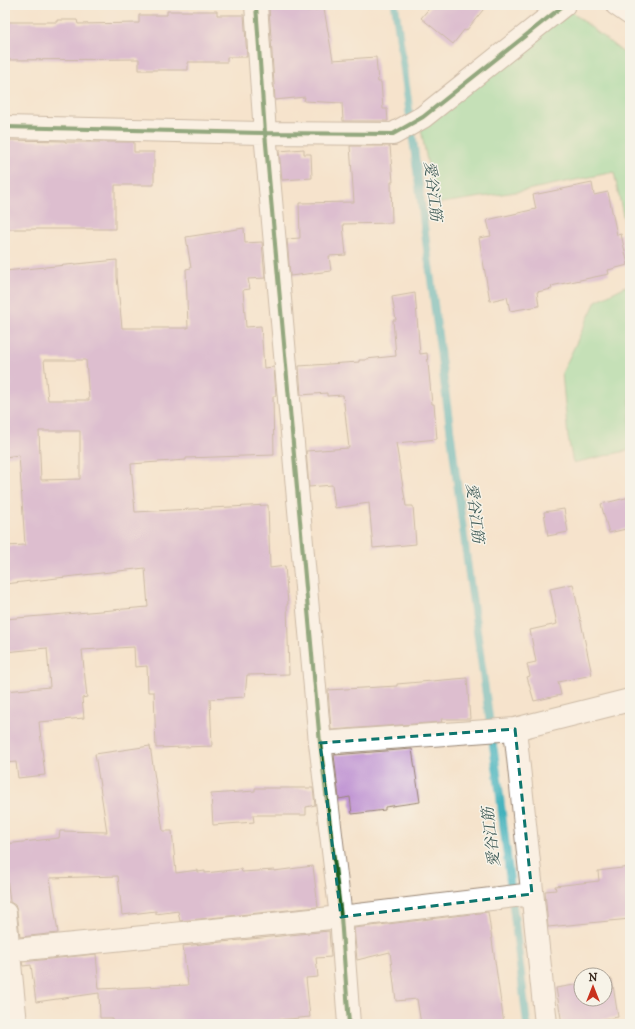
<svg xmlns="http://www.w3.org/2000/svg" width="635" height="1029" font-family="'IM FELL DW Pica','Noto Serif JP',serif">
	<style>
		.green { fill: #89dc9e; stroke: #62835e }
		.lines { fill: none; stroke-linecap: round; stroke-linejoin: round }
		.stream { stroke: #41b1bc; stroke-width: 8 }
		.building { fill: #be91d3; fill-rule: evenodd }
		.street-casing { stroke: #988675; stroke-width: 24 }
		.secondary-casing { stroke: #988675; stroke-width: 24 }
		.street { stroke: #fff; stroke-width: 22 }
		.secondary { stroke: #fff; stroke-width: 22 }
		.cycleway-casing { stroke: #f7f3e8; stroke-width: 6 }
		.cycleway { stroke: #1b5e20; stroke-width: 4 }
		.marked { fill: none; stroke: #0f766e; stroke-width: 3; stroke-dasharray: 8 5; stroke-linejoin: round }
		.labels { text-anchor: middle; stroke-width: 3; stroke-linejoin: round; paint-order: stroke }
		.water-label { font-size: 15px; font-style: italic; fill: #3d5955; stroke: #f7f3e8 }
	</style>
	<rect width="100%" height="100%" fill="#f7f3e8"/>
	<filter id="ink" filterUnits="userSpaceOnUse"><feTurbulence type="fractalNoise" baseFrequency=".025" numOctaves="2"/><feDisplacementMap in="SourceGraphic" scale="8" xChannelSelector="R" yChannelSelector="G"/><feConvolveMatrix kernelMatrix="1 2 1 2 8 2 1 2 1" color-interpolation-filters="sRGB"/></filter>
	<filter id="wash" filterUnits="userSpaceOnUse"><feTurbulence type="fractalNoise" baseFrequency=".012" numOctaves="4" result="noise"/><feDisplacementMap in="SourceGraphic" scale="16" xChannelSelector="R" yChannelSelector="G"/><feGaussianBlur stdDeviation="0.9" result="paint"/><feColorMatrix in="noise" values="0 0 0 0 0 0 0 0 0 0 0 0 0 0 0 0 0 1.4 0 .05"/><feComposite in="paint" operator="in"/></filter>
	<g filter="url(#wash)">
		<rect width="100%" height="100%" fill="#f5e3cc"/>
		<path class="green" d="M568,9L630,58V249L614,172L522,191L435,204L421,129Z
			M630,284V450L573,463L568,437L562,373L596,301Z"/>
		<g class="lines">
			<path class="stream" d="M395,5L405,77L468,568L498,780L527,1024"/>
		</g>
		<g id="blocks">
			<path class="building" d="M291,5H307V11L324,9L333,60L376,57L378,82H381L383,109H387L388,121H343L342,103L304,101L305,97L275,100L269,7Z
				M432,5H487L466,31L464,30L453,44L421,18Z
				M167,11H217V15H244L247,57H227V62H188V70H139V59L5,60V22H57V20H77L78,24L139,23V15H167Z
				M5,140L65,141V142H134V152H154V185H115V229H5Z
				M350,146H390L393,182H391L392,223L343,224L346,255L329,256L331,271L290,276L287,239L300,238L299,203L354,202Z
				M304,149V154H311L312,178L282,180L279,151Z
				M592,183L594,195L608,192L617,235L621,234L628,265L608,270L609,274L551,286L552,289L537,292L539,306L510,311L507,297L490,301L479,238L491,236L487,220L536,209L533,195Z
				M244,228L245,243L262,242L265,278L248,279L250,289L243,290L246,327L261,326L264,368L274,367L276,396H273L274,455L186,458V460L131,464L135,512L268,505L270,568L285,566L288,604H287L289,674L247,675L245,697L210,699L212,746L156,748L154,692H148L147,666L135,667L134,647L82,650L87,697L82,698L84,718L39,722L45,775L18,778L16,762L5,763V691L50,687L47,648L5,652V619L148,607L145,568L5,584V546L25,545L19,455L5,457V271L117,260V277L122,328H188L186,269L191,268L186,237ZM44,360H86L89,400H48ZM39,431H80V479L41,480Z
				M415,293L420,354L427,353L432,404H434L437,439L396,443L406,506H413L416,544L373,548L369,503L335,508L332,485L309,487L306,451L349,448L343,395L327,396V393L301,395L299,366L359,362V360H366V359L396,356L393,320H396L392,297Z
				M630,497V528L609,533L601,504Z
				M564,509L568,532L548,536L544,512Z
				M573,584L592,675L558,682L561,695L534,701L527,677L530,676L527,664L536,662L530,630L557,624L550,589Z
				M467,678L470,719H441L442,722L331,730L328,690L397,686V684Z
				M150,746L163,831H172L176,873L198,870V872L205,871V873L241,869L242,872L274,870V871L313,866L318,907L180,921L178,911L156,914V911L122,915L118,876L50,878L58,933L20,937L17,911L15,905L10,902L5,860V844L59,838L60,831L107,832L95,754Z
				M412,749L420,802L385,807V810L352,814L350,797L339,799L334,755Z
				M255,788H313L315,805L306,807V815H253L254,822L213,825L211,794L255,791Z
				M630,867V919L548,927L545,891L556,890L555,886L599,881L598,871Z
				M488,912L504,1024H421L417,999L396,1001L390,952L357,960L354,928Z
				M329,931L331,957L316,958L318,977L306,978L310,1017L236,1024H112V1018H100L99,993L36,1002L31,965L23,966L22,962L96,954L99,989L188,985L183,946Z
				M612,979L618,1017L574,1024H562L556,988L581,984V999H605V980Z"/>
		</g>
	</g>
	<g filter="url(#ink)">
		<use href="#blocks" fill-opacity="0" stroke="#988675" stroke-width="1"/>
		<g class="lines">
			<defs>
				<path id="street" d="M256,5L265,133L320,743L341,917L349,1024
					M5,127L265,133L393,134L423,117L564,5
					M515,729L546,1024
					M320,743L515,729L630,700
					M5,913L16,1024
					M5,951L341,917L532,894"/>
				<path id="secondary" d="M617,5L630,14"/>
			</defs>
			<use href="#street" class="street-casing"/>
			<use href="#secondary" class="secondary-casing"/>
			<use href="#street" class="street"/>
			<use href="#secondary" class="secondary"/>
			<defs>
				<path id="cycleway" d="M256,5L265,133L320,743L341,917L349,1024
					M5,127L265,133L393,134L423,117L564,5"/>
			</defs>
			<use href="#cycleway" class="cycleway-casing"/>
			<use href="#cycleway" class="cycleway"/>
		</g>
	</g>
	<path d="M0 0H635V1029H0ZM515,729L532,894L341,917L320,743Z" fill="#f5e3cc" fill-opacity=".55" fill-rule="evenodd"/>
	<path class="marked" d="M515,729L532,894L341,917L320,743Z"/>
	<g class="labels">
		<g class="water-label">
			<text transform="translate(433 191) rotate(83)" y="5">愛谷江筋</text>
			<text transform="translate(475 513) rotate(83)" y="5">愛谷江筋</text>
			<text transform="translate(491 837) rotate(-97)" y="5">愛谷江筋</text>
		</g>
	</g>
	<rect width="635" height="1029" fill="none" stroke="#f7f3e8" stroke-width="20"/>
	<g transform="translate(593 987)"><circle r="19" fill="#f7f3e8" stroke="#aca397"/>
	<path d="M0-3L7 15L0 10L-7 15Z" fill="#c8321e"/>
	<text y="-6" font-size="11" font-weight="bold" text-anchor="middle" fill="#3b2a1e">N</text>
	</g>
</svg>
